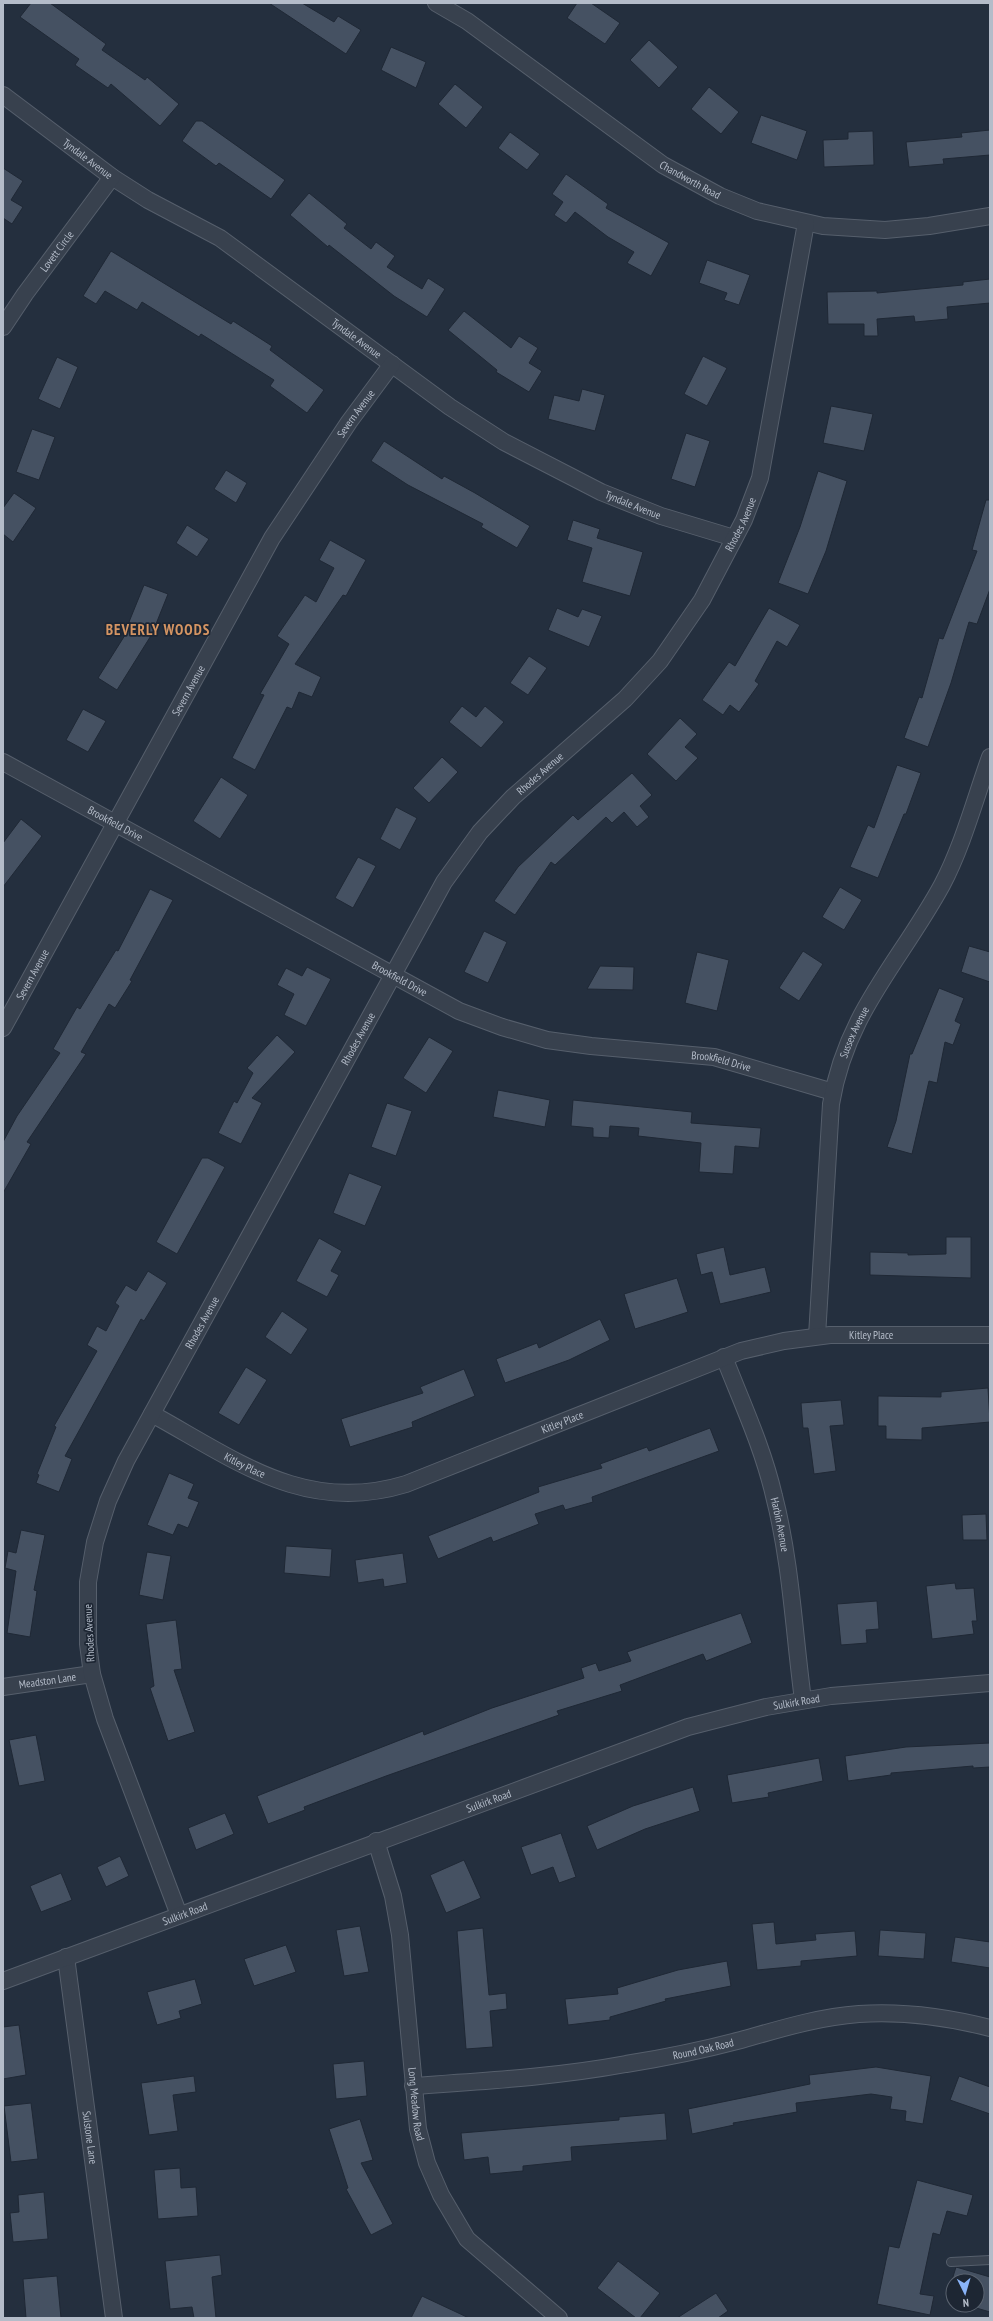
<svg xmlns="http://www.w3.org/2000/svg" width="993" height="2321" font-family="'PT Sans Narrow',sans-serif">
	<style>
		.building { fill: #455162; stroke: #1f2835 }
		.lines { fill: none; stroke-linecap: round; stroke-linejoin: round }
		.service-casing { stroke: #565f6c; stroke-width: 10 }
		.minor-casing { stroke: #565f6c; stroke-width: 18 }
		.service { stroke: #38414e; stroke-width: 8 }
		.minor { stroke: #38414e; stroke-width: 16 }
		.labels { text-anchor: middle; stroke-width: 3.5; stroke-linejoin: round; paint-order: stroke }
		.street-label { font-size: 11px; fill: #b4bcc9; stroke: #1d2633 }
		.district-label { font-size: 15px; font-weight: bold; letter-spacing: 1px; fill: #d59563; stroke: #1d2633 }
	</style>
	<rect width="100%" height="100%" fill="#242f3e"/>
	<path class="building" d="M31,3H50L106,44L102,50L145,80L147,77L179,104L160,126L111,84L108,88L75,65L79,59L20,17Z
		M269,3H302L334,22L338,16L361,30L346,54Z
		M577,3H591L620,23L605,44L567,18Z
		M649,40L678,67L659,88L630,60Z
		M391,47L426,62L416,88L381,70Z
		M455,84L483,107L466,128L438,104Z
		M709,87L739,112L721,134L691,109Z
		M761,115L807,131L797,160L751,143Z
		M196,121H202L285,180L271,199L219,163L216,166L182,141Z
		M990,130V155L943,159L944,164L909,167L906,142L962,137L961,133Z
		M873,131L874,165L824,167L823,140L848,139V132Z
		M510,132L540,154L527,170L498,148Z
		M3,168L23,181L11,200L23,207L12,224L3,218Z
		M566,174L608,204L606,208L669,243L651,276L627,263L634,252L608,237L575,212L566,223L554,215L563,202L552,194Z
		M309,193L347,224L344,228L371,249L376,242L395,256L387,267L422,289L428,278L445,289L427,317L394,296L329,245L328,247L290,215Z
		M111,251L231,324L233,321L272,346L270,350L324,390L307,413L270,386L274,380L201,334L199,337L142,302L137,310L105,291L96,304L83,296Z
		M707,260L750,275L739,305L724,300L727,293L699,283Z
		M990,279V303L947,307L948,319L915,322L914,316L877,319L878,336H864V324H828L827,292L877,291V293L963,285V282Z
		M464,311L511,348L519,336L538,348L529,363L542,371L529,392L496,372L497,370L448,330Z
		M703,356L727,368L707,406L684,394Z
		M57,357L78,367L60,409L38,399Z
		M582,389L605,395L595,431L548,419L554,395L579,401Z
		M831,406L873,414L864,451L823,443Z
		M32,429L55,437L39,480L16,472Z
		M686,433L710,441L695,487L671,479Z
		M384,441L442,479L444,476L475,493L530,526L517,548L481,527L483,524L408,485L371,461Z
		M226,470L247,483L236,503L214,489Z
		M818,471L847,481L826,551L808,594L778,583L800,527Z
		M14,493L36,508L13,542L3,534V508Z
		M986,500H990V589L977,624L969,622L951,683L928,747L904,738L919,697L922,698L939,638L943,639L977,551L972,550Z
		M573,520L600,529L597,538L643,552L630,596L582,582L592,548L567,540Z
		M187,525L209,539L197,557L176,543Z
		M330,540L366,560L346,596L343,595L295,664L321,677L312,697L299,692L292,709L287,707L255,770L232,758L264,695L260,694L289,644L277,636L305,595L316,602L334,568L319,560Z
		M144,585L168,594L152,634L117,690L98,678L132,624L129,622Z
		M557,608L578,617L582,609L602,616L589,647L548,630Z
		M769,608L800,625L787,647L777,641L755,681L759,684L739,712L730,705L723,715L702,700L729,662L735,666Z
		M529,656L547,668L528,695L510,683Z
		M462,706L476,717L485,706L504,722L481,748L449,722Z
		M83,709L106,721L88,752L66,740Z
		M680,718L697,734L685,747L698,758L676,781L647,754Z
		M442,757L458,772L429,803L413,788Z
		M897,765L921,773L906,814H904L878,878L850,867L868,825L874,828Z
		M632,773L652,795L640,806L649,817L637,827L624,812L612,823L606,817L555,865L551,862L515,915L494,901L518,867L573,815L578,820Z
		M221,777L248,795L220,839L193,821Z
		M396,807L417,818L400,850L380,839Z
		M21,819L42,836L3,887V843Z
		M358,857L376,866L353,908L335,898Z
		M840,887L862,900L844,930L822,917Z
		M150,889L173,900L130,980L132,981L115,1008L109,1004L81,1052L86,1054L27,1142L31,1144L3,1193V1142L17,1116L60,1053L53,1049L77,1007L80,1009L116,950L118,951Z
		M484,931L507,942L488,983L464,972Z
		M969,946L990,952V982L961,972Z
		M803,951L823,964L799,1001L779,988Z
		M697,952L729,960L717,1011L685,1003Z
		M600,966L634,967L633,990L587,989Z
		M307,967L331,979L306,1026L284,1015L294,994L277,985L286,968L302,976Z
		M939,988L964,998L955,1021L961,1024L953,1045L945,1042L937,1083L929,1081L912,1154L887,1147L896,1121L910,1054H912Z
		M277,1035L295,1052L252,1098L262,1103L241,1144L218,1133L234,1101L237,1103L253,1073L247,1068Z
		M429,1037L453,1051L426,1093L403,1078Z
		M498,1090L550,1100L545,1127L493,1117Z
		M573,1100L692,1112L691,1123L761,1128L759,1148L735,1146L733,1174L699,1172L701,1143L638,1136L639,1128L610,1126L609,1138L593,1137V1128L571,1126Z
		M387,1103L412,1111L396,1156L371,1147Z
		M202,1158H208L225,1167L177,1254L156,1242Z
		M349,1173L382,1186L365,1226L333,1213Z
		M946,1237H971V1278L870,1275V1252L908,1253V1255L946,1254Z
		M319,1238L342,1251L331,1271L339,1275L327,1297L296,1281Z
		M724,1247L730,1275L765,1267L771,1292L720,1304L712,1272L701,1275L696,1254Z
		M148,1271L167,1283L144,1321L141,1319L65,1456L72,1459L59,1492L36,1483L39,1475L37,1474L56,1427L54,1426L97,1351L87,1345L97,1326L106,1331L119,1306L115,1303L126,1285L136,1291Z
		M677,1278L688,1312L635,1329L624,1294Z
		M282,1311L308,1329L291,1355L265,1337Z
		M600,1319L610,1340L569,1360L505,1383L496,1359L537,1343L539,1348Z
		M246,1367L267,1380L239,1425L218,1413Z
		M464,1369L475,1396L412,1422L413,1427L350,1447L341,1419L423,1393L420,1387Z
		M988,1388L990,1422L922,1428V1440L886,1439V1426H878V1396L941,1397V1392Z
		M841,1400L844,1425L830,1426L836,1471L814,1474L808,1428H803L801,1403Z
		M710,1428L719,1451L592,1497L593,1502L565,1510L563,1505L535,1514L539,1524L493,1542L491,1537L438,1559L428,1536L539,1492L538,1487L602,1468L600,1464L647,1447L649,1451Z
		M169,1473L194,1484L188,1498L199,1502L188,1528L178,1524L173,1535L147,1525Z
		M986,1514L987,1540H963L962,1515Z
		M21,1530L45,1535L34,1590L37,1591L30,1637L7,1633L16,1571L5,1568L8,1551L16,1553Z
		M286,1546L332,1549L330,1577L284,1573Z
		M147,1552L171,1556L163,1600L139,1595Z
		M403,1553L407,1583L384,1587L383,1579L358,1583L355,1560Z
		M955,1583L956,1589L974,1588L977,1621H972L974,1634L932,1639L926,1586Z
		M877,1601L879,1629L866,1630L867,1643L841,1645L837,1604Z
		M741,1613L752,1643L706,1661L703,1654L620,1685L622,1691L557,1711L559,1715L386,1776L304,1807L305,1810L268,1824L257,1796L423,1731L424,1735L492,1708L584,1678L581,1668L596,1663L599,1671L631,1661L627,1652Z
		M176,1620L182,1669L174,1670L195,1732L168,1741L150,1688L154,1686L146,1624Z
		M36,1735L45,1781L19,1786L9,1740Z
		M990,1743V1767L973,1768V1766L891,1773V1775L848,1781L845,1756L906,1747Z
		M819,1758L823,1781L768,1793L769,1797L732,1803L727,1775Z
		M693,1787L700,1811L645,1829L597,1850L587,1826L633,1806Z
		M225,1813L234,1834L196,1850L188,1828Z
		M561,1833L576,1877L559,1883L553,1867L531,1875L521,1847Z
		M120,1856L129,1876L106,1887L97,1867Z
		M464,1860L481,1898L446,1913L430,1875Z
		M61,1873L72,1900L41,1912L30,1886Z
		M774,1922L776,1944L816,1940L815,1934L855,1931L857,1956L801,1961V1966L757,1970L752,1924Z
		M360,1926L369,1972L344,1976L336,1930Z
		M483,1928L489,1995L506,1993L507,2009L490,2011L493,2047L466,2049L457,1931Z
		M880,1930L926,1933L924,1959L878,1956Z
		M955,1937L990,1942V1968L951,1962Z
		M286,1945L296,1972L254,1986L244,1959Z
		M727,1961L731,1986L665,1999L666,2001L610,2017V2020L568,2025L565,1999L618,1994L617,1988L678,1970Z
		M195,1979L202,2004L179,2011L181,2018L157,2025L147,1992Z
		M19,2025L26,2075L3,2079V2027Z
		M364,2061L367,2096L336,2099L333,2064Z
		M876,2067L931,2076L923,2124L905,2121L906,2111L890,2109L892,2097L871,2094L796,2103L797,2112L733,2123L734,2125L692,2134L688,2109L810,2084L809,2075Z
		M194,2076L196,2092L173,2095L178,2131L149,2135L141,2083Z
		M959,2076L990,2087V2114L950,2100Z
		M31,2103L38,2159L11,2162L4,2106Z
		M665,2113L667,2140L571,2147L572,2161L523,2166V2171L490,2174L488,2157L464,2160L461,2133L619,2120V2117Z
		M360,2119L373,2160L361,2163L393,2224L371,2235L346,2189L348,2188L329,2129Z
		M180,2168L181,2188L196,2187L198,2216L158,2219L154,2170Z
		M917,2180L973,2195L967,2216L947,2211L940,2235L933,2233L920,2294L934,2296L930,2315L877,2304L889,2246L899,2248Z
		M44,2192L48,2239L13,2242L10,2213L19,2212L18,2195Z
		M220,2255L222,2275L212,2277L216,2318H194L192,2307L170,2309L165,2261Z
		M618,2261L660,2293L640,2318H636L597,2288Z
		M956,2267L990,2277V2312L966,2305H977V2281H953V2301L946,2299Z
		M57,2276L61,2318H26L23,2279Z
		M716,2293L728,2311L718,2318H677Z
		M422,2296L469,2318H411Z"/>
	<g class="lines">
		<defs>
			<path id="service" d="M951,2262L990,2260"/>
			<g id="minor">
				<path id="s1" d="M436,3L467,21L663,165L720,196L757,211L823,226L885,230L929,226L990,216"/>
				<path id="s2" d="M3,95L112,177L148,200L220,238L450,407L504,442L601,492L661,516L734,538"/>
				<path id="s3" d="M3,327L25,294L112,177"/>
				<path id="s4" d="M3,762L459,1011L502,1027L547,1040L591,1046L714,1057L833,1092"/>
				<path id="s5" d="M3,1028L272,538L349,422L392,364"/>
				<path id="s6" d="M817,1336L831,1104C846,1013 900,962 942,885C963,845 975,799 990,757"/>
				<path id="s7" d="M724,1357C742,1403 763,1448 774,1496C791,1562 794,1633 803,1700"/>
				<path id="s8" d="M152,1414C236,1460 305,1515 406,1484L741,1351L784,1341L830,1335H990"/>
				<path id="s9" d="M3,1687L92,1674"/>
				<path id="s10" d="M376,1841L393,1896L400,1935L418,2129L427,2163L441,2195L467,2239L559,2318"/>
				<path id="s11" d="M179,1915L105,1719L92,1674L88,1644V1582L95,1542L108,1501L126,1461L444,882L480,832L513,797L625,699L660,661L702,600L744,520L760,478L806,223"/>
				<path id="s12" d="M66,1957L114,2318"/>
				<path id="s13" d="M3,1981L688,1727L766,1707L831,1696L990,1683"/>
				<path id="s14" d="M413,2086C484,2081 556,2077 626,2064C664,2058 703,2050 741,2040C780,2029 818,2017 859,2014C903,2011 947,2017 990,2028"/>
			</g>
		</defs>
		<use href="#service" class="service-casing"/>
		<use href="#minor" class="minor-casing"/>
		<use href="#service" class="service"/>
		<use href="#minor" class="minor"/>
	</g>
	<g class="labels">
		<g class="street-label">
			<text dy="4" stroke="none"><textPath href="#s2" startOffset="106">Tyndale Avenue</textPath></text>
			<text dy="4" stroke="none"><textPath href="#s1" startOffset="310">Chandworth Road</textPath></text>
			<text dy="4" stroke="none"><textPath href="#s3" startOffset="93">Lovett Circle</textPath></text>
			<text dy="4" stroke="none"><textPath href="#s2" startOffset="430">Tyndale Avenue</textPath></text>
			<text dy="4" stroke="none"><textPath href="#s5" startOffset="709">Severn Avenue</textPath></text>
			<text dy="4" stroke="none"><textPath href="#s2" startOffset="754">Tyndale Avenue</textPath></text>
			<text dy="4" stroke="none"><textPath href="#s11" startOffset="1606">Rhodes Avenue</textPath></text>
			<text dy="4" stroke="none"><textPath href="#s5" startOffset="385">Severn Avenue</textPath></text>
			<text dy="4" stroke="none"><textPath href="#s11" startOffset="1282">Rhodes Avenue</textPath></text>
			<text dy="4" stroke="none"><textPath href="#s4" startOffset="128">Brookfield Drive</textPath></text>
			<text dy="4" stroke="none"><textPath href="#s5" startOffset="61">Severn Avenue</textPath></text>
			<text dy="4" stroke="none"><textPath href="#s4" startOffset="452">Brookfield Drive</textPath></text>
			<text dy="4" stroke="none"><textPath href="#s6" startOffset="308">Sussex Avenue</textPath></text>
			<text dy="4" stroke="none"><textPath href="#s11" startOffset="958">Rhodes Avenue</textPath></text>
			<text dy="4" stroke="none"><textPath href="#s4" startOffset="788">Brookfield Drive</textPath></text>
			<text dy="4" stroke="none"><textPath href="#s11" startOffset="634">Rhodes Avenue</textPath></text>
			<text dy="4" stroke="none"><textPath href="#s8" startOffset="765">Kitley Place</textPath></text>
			<text dy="4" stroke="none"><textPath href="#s8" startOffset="441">Kitley Place</textPath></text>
			<text dy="4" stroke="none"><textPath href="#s8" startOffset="106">Kitley Place</textPath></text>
			<text dy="4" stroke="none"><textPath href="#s7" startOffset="177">Harbin Avenue</textPath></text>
			<text transform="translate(89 1633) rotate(-93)" y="4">Rhodes Avenue</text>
			<text dy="4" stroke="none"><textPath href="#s9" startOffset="45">Meadston Lane</textPath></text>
			<text dy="4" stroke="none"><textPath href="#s13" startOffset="842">Sulkirk Road</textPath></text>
			<text dy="4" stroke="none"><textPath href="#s13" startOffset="518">Sulkirk Road</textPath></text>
			<text dy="4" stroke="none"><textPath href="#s13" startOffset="194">Sulkirk Road</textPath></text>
			<text dy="4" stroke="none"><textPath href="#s14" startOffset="293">Round Oak Road</textPath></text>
			<text dy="4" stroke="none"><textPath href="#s10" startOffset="267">Long Meadow Road</textPath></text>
			<text dy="4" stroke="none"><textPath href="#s12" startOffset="182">Sulstone Lane</textPath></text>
		</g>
		<g class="district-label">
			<text x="158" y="635">BEVERLY WOODS</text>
		</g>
	</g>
	<rect width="993" height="2321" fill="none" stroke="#b4bcc9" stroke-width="8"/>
	<g transform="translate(965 2293) rotate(175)"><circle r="19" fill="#1d2633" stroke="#59626f"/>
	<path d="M0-3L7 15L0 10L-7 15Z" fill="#8ab4f8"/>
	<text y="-6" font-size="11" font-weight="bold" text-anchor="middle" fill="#b4bcc9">N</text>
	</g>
</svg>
